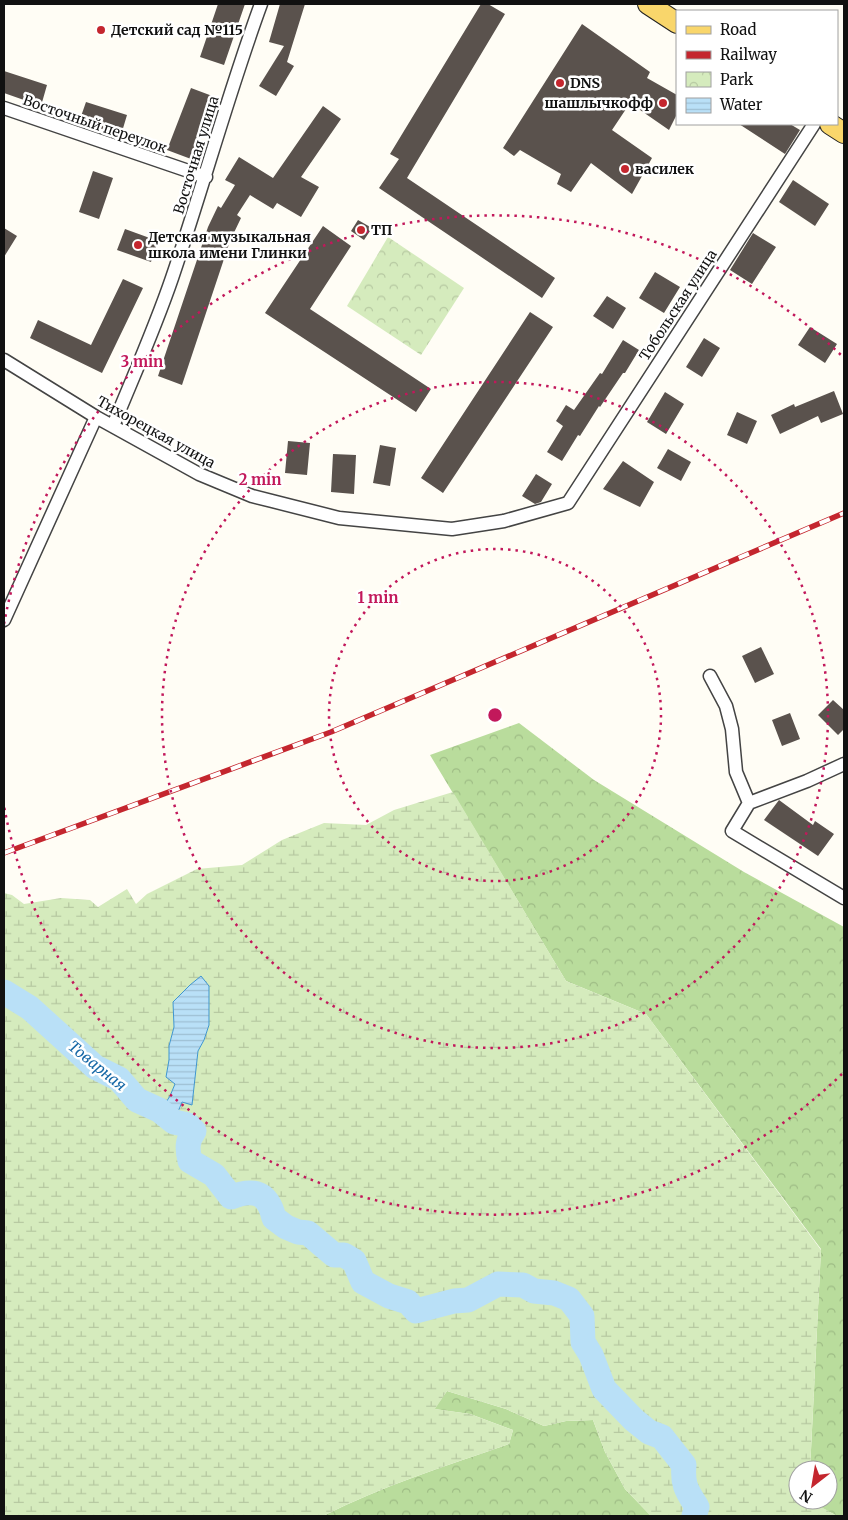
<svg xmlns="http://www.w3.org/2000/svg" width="848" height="1520" font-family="Merriweather,serif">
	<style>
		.forest { fill: url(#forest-crowns) }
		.wetland { fill: url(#wetland-marsh); fill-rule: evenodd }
		.park { fill: url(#park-crowns) }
		.water { fill: url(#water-rules); stroke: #3f96cf }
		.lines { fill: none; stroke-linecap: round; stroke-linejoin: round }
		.river { stroke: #b9e0f7; stroke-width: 25 }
		.building { fill: #5a524d }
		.street-casing { stroke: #444; stroke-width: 15 }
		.primary-casing { stroke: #222; stroke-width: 22 }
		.street { stroke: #fff; stroke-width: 12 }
		.primary { stroke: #f9d66b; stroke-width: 20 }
		.rail-casing { stroke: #c4262e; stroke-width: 5.5 }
		.rail { stroke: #fff; stroke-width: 4; stroke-dasharray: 11; stroke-linecap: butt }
		.ring { fill: none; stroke: #c2185b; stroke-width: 2.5; stroke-dasharray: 2.5 5 }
		.poi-dot { fill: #c4262e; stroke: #fff; stroke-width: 2 }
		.labels { text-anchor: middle; stroke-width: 5; stroke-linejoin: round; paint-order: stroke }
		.poi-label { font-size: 14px; font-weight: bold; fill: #111; stroke: #fff; text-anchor: start }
		.street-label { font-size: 14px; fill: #111; stroke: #fff }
		.water-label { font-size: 15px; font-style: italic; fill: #1768a6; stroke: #fff }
		.centre { fill: #c2185b; stroke: #fff; stroke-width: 2.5 }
		.ring-label { font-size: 15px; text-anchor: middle; font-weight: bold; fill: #c2185b; stroke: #fff; stroke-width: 5; stroke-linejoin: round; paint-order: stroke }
	</style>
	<defs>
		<pattern id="forest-crowns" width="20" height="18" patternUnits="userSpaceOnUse" patternTransform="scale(1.25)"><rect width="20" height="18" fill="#b9dc9c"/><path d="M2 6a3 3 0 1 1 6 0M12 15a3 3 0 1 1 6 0" fill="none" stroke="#9ebc85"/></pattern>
		<pattern id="wetland-marsh" width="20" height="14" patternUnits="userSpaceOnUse" patternTransform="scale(1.25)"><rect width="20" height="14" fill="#d5ebbd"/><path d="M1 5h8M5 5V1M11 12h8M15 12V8" fill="none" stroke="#b6c8a1"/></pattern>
		<pattern id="park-crowns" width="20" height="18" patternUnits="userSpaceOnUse" patternTransform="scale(1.25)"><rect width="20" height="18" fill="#d5ebbd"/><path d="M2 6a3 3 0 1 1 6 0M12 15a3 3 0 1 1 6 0" fill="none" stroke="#b6c8a1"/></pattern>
		<pattern id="water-rules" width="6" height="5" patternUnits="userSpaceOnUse" patternTransform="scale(1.25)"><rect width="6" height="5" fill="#b9e0f7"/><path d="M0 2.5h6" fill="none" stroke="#9ebfd3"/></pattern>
	</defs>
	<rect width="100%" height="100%" fill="#fffdf5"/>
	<path class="forest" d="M519,723L594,780L744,872L844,927V1516H837L809,1501L828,1500V1470H810L821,1249L646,1014L566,981L430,755Z
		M447,1391L506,1409L544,1426L566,1421L593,1420L605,1452L625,1489L651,1516H323C382,1486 446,1466 509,1444L513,1430L470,1414L434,1409Z"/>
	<path class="wetland" d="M453,792L566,981L646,1014L821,1250L810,1470H798V1500H809L837,1516H651L625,1489L605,1452L593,1420L566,1421L544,1426L506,1409L447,1391L435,1409L470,1414L513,1430L509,1444C446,1466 382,1486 323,1516H4V893L12,895L24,904L61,898L90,900L98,907L127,889L136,904L147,894L197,869L242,865L282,840L324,823L366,825L394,810ZM209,986V1025L204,1040L198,1051L192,1104L183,1102L174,1122L159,1110L170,1096L175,1084L166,1077L169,1060V1046L174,1027L173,1002Z"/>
	<path class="park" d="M388,237L464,288L421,355L347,306Z"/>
	<path class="water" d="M201,976L209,986V1025L204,1040L198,1051L192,1105L182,1102L174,1122L165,1126L154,1121L170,1096L175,1084L166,1077L169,1060V1046L174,1027L173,1002L190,985Z"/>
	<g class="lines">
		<path class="river" d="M4,992L30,1008L95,1067L119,1079L137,1100L159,1110L174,1122L188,1125L194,1131C187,1141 187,1148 190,1161L214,1175L231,1197C255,1188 268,1193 274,1218L286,1227L298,1232L308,1233L334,1255H344L354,1261L363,1282L389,1296L408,1302L416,1311L454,1301L468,1300L498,1284L523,1285L534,1291L554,1293L569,1299L582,1316L583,1342L591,1355L604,1389L634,1420L649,1432L662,1437L684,1465C682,1485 687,1491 697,1507L694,1516"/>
	</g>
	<path class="building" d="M218,4H245L224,65L200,57Z
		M280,4H305L287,62L294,66L276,96L259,86L284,46L269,42Z
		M481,4H488L505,14L407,178L555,278L542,298L379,188L399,159L390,154Z
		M582,24L650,72L647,78L677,95V114L669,130L630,103L612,130L652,158L632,194L591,163L571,192L557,184L561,174L520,150L514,156L503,148Z
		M4,71L47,85L41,106L4,93Z
		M191,88L215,97L191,159L167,150Z
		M86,102L127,115L121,135L79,122Z
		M323,106L341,119L301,177L319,187L301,217L277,203L273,209L250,195L237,215L241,218L230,241L182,385L158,376L208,227L218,206L221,208L235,185L225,180L239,157L273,178Z
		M739,124H790L800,130L785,154Z
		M93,171L113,178L99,219L79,212Z
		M793,180L829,204L815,226L779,202Z
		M358,220L372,228L364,240L351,231Z
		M323,226L351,246L310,309L431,389L416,412L265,313Z
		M4,228L17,236L4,257Z
		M125,229L158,241L151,262L117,250Z
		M753,233L776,247L752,284L730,270Z
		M655,272L680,287L664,313L639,298Z
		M123,279L143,288L102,373L30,338L38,320L91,345Z
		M607,296L626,308L613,329L593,316Z
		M530,312L553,327L443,493L421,478Z
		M810,327L837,344L825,363L798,345Z
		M704,338L720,348L702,377L686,367Z
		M623,340L639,350L625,373H623L600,407L599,406L580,436L578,435L562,461L547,452L563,426L556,421L566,405L574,410L600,373L602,374Z
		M834,391L843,414L821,423L818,416L780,434L771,415L794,404L795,407Z
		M665,392L684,404L666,434L647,422Z
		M737,412L757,421L747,444L727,435Z
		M288,441L310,443L307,475L285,473Z
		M380,445L396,448L390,486L373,483Z
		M668,449L691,462L681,481L657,468Z
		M333,454L356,455L354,494L331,492Z
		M623,461L654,482L640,507L603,489Z
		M536,474L552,484L541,502L535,504L522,496Z
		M761,647L774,674L755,683L742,656Z
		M833,700L844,710V729L838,735L818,715Z
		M790,713L800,739L782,746L772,720Z
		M779,800L813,825L815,821L834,834L818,856L764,820Z"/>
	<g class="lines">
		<defs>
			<path id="street" d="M4,108L206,177
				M4,360L96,417L199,474L252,496L272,501L339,518L452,529L504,521L568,503L814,124
				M113,426C133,377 155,328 172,278C203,187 228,94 261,4
				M4,620L96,417
				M710,676L726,706L732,729L736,772L749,803
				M844,764L807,781L749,803L732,831L844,898"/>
			<path id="primary" d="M648,4L677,23
				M830,124L844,133"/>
		</defs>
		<use href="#street" class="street-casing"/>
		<use href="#primary" class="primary-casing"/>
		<use href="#street" class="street"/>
		<use href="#primary" class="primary"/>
		<defs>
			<path id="rail" d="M4,853L331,732L844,513"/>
		</defs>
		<use href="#rail" class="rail-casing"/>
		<use href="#rail" class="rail"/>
	</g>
	<g class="ring">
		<circle cx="495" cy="715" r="166"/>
		<circle cx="495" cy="715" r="333"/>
		<path d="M842 1074A499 499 0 0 1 4 806M4 624A499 499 0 0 1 842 356"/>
	</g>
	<g class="poi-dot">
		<circle cx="101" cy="30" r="5"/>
		<circle cx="560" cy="83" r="5"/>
		<circle cx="663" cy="103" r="5"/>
		<circle cx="625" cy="169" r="5"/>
		<circle cx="361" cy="230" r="5"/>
		<circle cx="138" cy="245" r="5"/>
	</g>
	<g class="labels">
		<g class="poi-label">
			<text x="111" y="35">Детский сад №115</text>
			<text x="570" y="88">DNS</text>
			<text x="653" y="108" text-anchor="end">шашлычкофф</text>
			<text x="635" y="174">василек</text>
			<text x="371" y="235">ТП</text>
			<text x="148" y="242">Детская музыкальная<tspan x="148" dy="16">школа имени Глинки</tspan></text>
		</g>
		<g class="street-label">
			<text transform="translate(95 124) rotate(19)" y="5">Восточный переулок</text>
			<text transform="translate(196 155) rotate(-73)" y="5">Восточная улица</text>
			<text transform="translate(678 305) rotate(-57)" y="5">Тобольская улица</text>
			<text transform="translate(156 432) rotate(29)" y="5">Тихорецкая улица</text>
		</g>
		<g class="water-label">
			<text transform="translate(97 1066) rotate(39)" y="5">Товарная</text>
		</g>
	</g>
	<circle cx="495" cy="715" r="8" class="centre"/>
	<g class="ring-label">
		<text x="142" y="367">3 min</text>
		<text x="260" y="485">2 min</text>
		<text x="378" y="603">1 min</text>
	</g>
	<rect width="848" height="1520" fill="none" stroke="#111111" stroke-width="10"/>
	<rect x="676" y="10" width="162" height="115" fill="#ffffff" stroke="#a0a0a0"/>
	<rect x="686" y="26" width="25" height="8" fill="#f9d66b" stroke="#a0a0a0"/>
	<text x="720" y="35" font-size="15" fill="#111111">Road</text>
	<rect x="686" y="51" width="25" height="8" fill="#c4262e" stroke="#a0a0a0"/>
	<text x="720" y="60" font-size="15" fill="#111111">Railway</text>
	<rect x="686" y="72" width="25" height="15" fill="url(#park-crowns)" stroke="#a0a0a0"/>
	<text x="720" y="85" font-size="15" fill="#111111">Park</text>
	<rect x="686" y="98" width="25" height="15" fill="url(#water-rules)" stroke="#a0a0a0"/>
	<text x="720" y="110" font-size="15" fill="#111111">Water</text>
	<g transform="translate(813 1485) rotate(211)"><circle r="24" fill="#ffffff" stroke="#a0a0a0"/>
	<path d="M0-4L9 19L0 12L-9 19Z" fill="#c4262e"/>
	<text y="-8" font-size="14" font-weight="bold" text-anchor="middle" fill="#111111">N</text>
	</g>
</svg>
